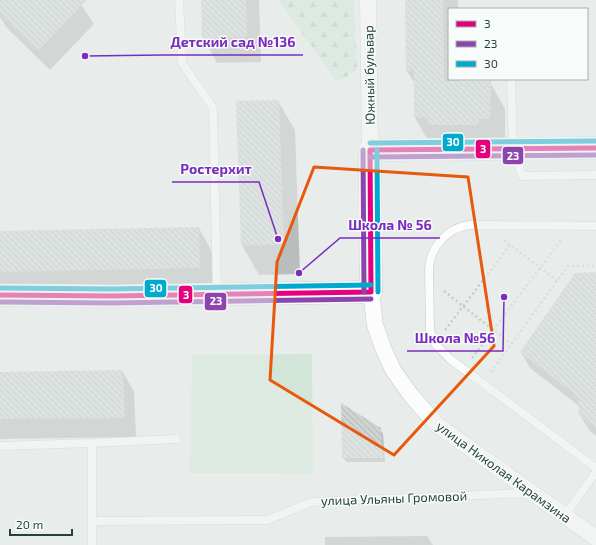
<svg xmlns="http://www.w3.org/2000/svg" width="596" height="545" font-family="'Exo 2',sans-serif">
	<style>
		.forest { fill: url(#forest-firs) }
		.pitch { fill: #d1e6d8 }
		.shadow { fill: #0003 }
		.building { fill: url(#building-back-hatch) }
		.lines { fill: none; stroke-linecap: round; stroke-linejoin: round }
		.lane-casing { stroke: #c5cac8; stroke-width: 9 }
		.street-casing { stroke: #c5cac8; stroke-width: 17 }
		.secondary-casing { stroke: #c3cbc8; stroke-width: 23 }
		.path { stroke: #c3ccca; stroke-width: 2.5; stroke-dasharray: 2 3; stroke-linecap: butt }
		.lane { stroke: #fcfcfc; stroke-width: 8 }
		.street { stroke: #fcfcfc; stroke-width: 16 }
		.secondary { stroke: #fcfcfc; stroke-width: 22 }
		.bus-1-casing { stroke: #f7fbf9; stroke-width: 8 }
		.bus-2-casing { stroke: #f7fbf9; stroke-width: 8 }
		.bus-3-casing { stroke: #f7fbf9; stroke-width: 8 }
		.bus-1 { stroke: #e5007d; stroke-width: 5 }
		.bus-2 { stroke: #8e44ad; stroke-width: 5 }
		.bus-3 { stroke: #00a9ce; stroke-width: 5 }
		.marked { fill: none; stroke: #e8590c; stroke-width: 3; stroke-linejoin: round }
		.labels { text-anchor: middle; stroke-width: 3; stroke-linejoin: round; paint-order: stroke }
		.street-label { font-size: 13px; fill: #24423a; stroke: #f7fbf9 }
		.leader { fill: none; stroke: #7b2cbf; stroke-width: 1.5 }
		.callout-dot { fill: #7b2cbf; stroke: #f7fbf9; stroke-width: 1.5 }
		.callout-label { font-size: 14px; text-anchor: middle; font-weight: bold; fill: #7b2cbf; stroke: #f7fbf9; stroke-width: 3; stroke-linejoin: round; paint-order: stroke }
		.line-badge { stroke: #f7fbf9; stroke-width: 1.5 }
		.badge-label { font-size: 11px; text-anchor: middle; font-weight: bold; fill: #fff }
	</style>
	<defs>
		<pattern id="forest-firs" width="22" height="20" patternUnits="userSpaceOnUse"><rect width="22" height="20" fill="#d1e6d8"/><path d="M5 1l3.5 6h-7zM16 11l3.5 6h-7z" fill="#b3c6ba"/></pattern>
		<pattern id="building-back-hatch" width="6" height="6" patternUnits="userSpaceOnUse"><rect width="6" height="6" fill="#cfd4d2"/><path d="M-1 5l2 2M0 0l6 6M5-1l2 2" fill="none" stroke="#b2b7b5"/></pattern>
	</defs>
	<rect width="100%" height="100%" fill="#e8edeb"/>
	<path class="forest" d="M278,0H354L357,70L337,82Z"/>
	<path class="pitch" d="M312,354L313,474L190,473L192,355Z"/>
	<path class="shadow" d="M4,0H78L94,24L50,70L7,28L0,17V4Z
		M202,0H259L261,62L217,63L203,37Z
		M406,0H458V9H449V79H459V82H490L505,109V145L430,144L415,118V84L407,71Z
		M278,101L295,130L300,274L259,275L242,245Z
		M199,228L213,254L214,293L0,297V232Z
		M596,273V436L589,430L580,415L579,406L530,368L521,352Z
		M122,371L134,391L136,437L0,439V373Z
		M380,429L383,434L385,462H346L343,457Z
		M427,536L433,545H325V537Z"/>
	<path class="building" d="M0,0H87L38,51L0,14Z
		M201,0H246L247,37L202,38Z
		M405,0H443L444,81H491L490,119H479V125H428V118H414V71H406Z
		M279,100L284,244L241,246L236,101Z
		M199,227L200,268L0,272V231Z
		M596,272V428L579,415L578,397L520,352L575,273Z
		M123,370L125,418L0,419V372Z
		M341,403L381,428L383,458H342Z"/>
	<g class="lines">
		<defs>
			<path id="lane" d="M179,0L182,63L213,108L217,294
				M511,79L513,149L522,176L596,175
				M596,226L468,225C447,229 431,246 429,268L430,330L436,345L450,359L596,468
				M92,443L176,439
				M0,446L92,443V545
				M565,515L596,472
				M92,521L267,520L311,502L530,493"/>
			<path id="street" d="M368,0L370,150
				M371,292L375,325L383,348L393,370L410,394L437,425L596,538"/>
			<path id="secondary" d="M0,295L111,296L371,292L370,150L596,148"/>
		</defs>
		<use href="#lane" class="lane-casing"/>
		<use href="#street" class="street-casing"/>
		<use href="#secondary" class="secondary-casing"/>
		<path class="path" d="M504,240L557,281
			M444,291L511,344
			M445,330L510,245
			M472,358L562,239
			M491,372L568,266H596"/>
		<use href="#lane" class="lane"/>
		<use href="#street" class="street"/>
		<use href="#secondary" class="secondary"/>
		<defs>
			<path id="bus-1" d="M370,150L596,148
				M370,150L371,292
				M0,295L111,296L371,292"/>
			<path id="bus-2" d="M363,150L364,292
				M370,157L596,155
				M0,302L111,303L371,299"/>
			<path id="bus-3" d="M370,143L596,141
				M377,150L378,292
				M0,288L111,289L371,285"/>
		</defs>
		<use href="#bus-1" class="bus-1-casing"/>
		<use href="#bus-2" class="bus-2-casing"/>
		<use href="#bus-3" class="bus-3-casing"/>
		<use href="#bus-1" class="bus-1"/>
		<use href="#bus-2" class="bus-2"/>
		<use href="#bus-3" class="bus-3"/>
	</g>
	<path d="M0 0H596V545H0ZM314,167L468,177L494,346L394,455L270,380L277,262Z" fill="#e8edeb" fill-opacity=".55" fill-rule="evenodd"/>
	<path class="marked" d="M314,167L468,177L494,346L394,455L270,380L277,262Z"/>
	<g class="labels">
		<g class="street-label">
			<text transform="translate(369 75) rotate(-91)" y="5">Южный бульвар</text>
			<text transform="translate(504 472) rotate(36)" y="5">улица Николая Карамзина</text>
			<text transform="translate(394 498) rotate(-2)" y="5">улица Ульяны Громовой</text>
		</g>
	</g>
	<path class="leader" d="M85 56L162 55H303M278 239L259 182H172M299 273L340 238H440M504 297L503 351H407"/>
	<g class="callout-dot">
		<circle cx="85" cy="56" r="4"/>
		<circle cx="278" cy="239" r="4"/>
		<circle cx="299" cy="273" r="4"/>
		<circle cx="504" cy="297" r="4"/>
	</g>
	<g class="callout-label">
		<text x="233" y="47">Детский сад №136</text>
		<text x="216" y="174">Ростерхит</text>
		<text x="390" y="230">Школа № 56</text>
		<text x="455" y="343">Школа №56</text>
	</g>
	<g class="line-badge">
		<rect x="442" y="133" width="22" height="19" rx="4" fill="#00a9ce"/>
		<rect x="475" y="139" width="16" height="20" rx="4" fill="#e5007d"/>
		<rect x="502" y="146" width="22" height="19" rx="4" fill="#8e44ad"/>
		<rect x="144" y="279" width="23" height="19" rx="4" fill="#00a9ce"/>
		<rect x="178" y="285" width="15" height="19" rx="4" fill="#e5007d"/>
		<rect x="204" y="292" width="23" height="19" rx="4" fill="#8e44ad"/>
	</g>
	<g class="badge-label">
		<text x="453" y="146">30</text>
		<text x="483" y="153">3</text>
		<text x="513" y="160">23</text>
		<text x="156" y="292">30</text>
		<text x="186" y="299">3</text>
		<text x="216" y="305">23</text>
	</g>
	<rect x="448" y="8" width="140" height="72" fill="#f7fbf9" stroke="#a3b1ad"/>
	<rect x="456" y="21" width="20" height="6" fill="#e5007d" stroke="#a3b1ad"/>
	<text x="484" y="28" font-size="12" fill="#24423a">3</text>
	<rect x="456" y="41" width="20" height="6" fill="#8e44ad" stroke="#a3b1ad"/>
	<text x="484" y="48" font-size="12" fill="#24423a">23</text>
	<rect x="456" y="61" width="20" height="6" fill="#00a9ce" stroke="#a3b1ad"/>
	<text x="484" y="68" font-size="12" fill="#24423a">30</text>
	<path d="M10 529v6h62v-6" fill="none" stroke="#24423a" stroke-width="2"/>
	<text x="16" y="529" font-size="12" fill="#24423a" stroke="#f7fbf9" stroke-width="3" paint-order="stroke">20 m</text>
</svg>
